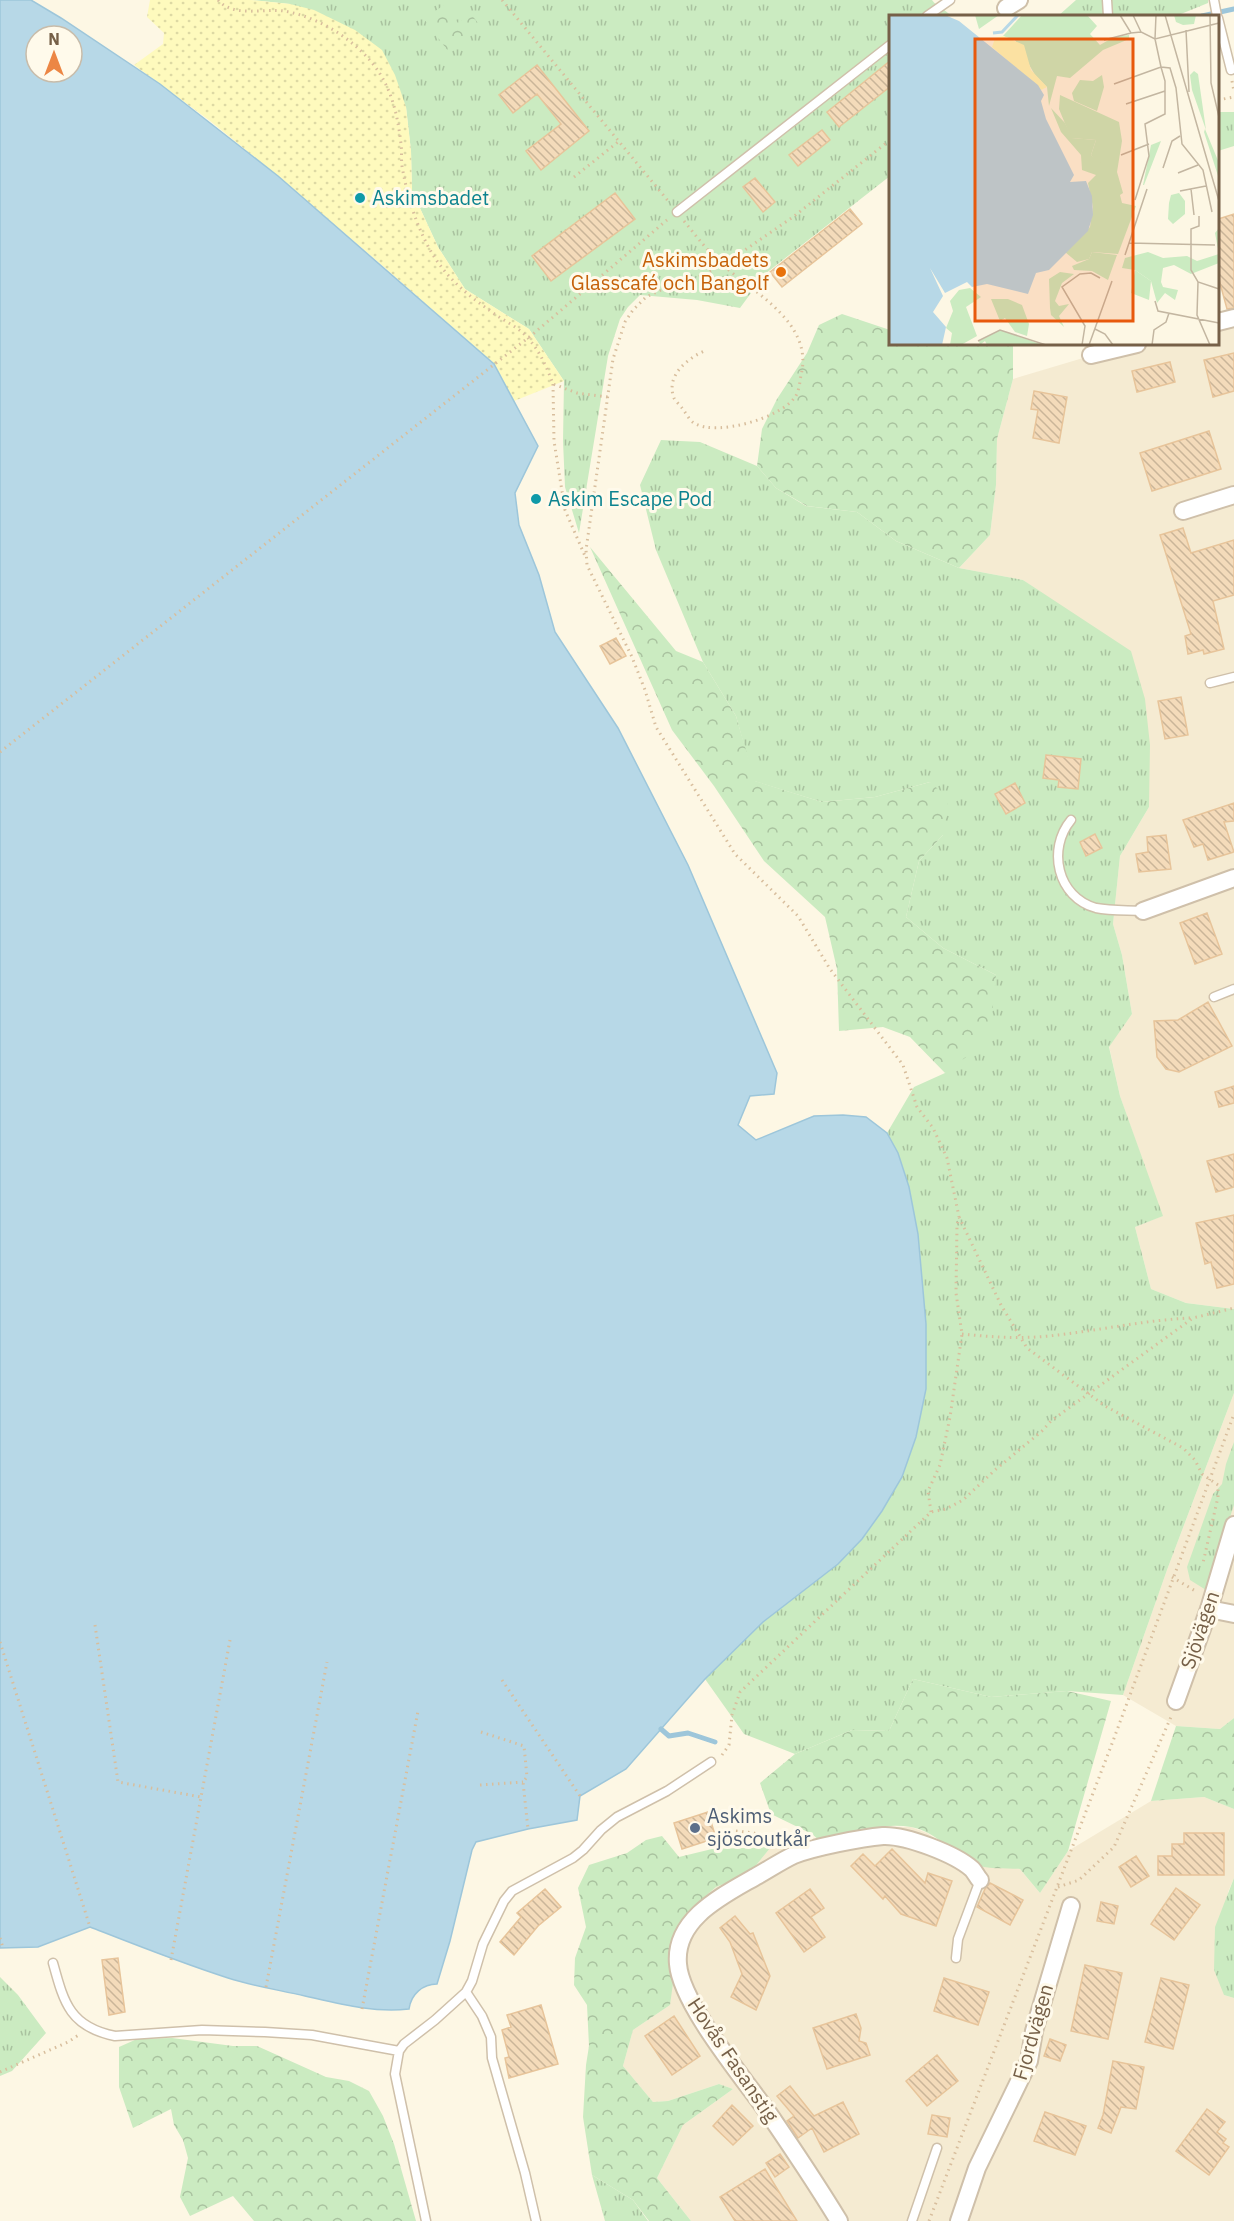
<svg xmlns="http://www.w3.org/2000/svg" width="1234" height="2221" font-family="'IBM Plex Sans',sans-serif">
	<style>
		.residential { fill: #f5ebd2 }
		.grass { fill: url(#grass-tufts) }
		.forest { fill: url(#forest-crowns) }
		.sand { fill: url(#sand-dots) }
		.water { fill: #b7d8e7; stroke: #9dc6da; stroke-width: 1.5; fill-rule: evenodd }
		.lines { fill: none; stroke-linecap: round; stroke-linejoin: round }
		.stream { stroke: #9dc6da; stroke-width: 5 }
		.building { fill: url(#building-back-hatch); stroke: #e7c49a; stroke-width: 1.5 }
		.lane-casing { stroke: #cfc0aa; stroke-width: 11 }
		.street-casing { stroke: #cfc0aa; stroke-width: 20 }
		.path { stroke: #d8be9d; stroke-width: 3; stroke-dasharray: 1.5 4.5; stroke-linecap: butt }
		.lane { stroke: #fff; stroke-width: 8 }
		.street { stroke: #fff; stroke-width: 16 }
		.culture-dot { fill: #0f9aa8; stroke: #fffaeb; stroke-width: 2 }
		.food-dot { fill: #e8710a; stroke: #fffaeb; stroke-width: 2 }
		.service-dot { fill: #5c6f8a; stroke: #fffaeb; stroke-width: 2 }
		.labels { text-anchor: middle; stroke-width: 6; stroke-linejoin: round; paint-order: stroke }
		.culture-label { font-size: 20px; fill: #0d838f; stroke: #fffaeb; text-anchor: start }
		.food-label { font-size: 20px; fill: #c56008; stroke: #fffaeb; text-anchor: end }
		.street-label { font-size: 20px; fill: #766048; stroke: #fffaeb }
		.service-label { font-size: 20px; fill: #4e5e75; stroke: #fffaeb; text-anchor: start }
		.inset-river { fill: none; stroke: #b7d8e7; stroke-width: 3 }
		.inset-road { fill: none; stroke: #c3b6a1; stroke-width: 1.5 }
		.view { fill: #e8590c; fill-opacity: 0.15; stroke: #e8590c; stroke-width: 3 }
		.inset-edge { fill: none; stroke: #766048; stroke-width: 3 }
	</style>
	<defs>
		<pattern id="grass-tufts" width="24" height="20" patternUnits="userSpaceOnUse" patternTransform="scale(1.5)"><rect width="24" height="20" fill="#cbebc1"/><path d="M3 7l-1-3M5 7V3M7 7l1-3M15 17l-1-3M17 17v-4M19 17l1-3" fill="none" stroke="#a9c29f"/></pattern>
		<pattern id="forest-crowns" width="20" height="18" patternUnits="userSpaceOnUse" patternTransform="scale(1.5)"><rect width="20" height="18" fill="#cbebc1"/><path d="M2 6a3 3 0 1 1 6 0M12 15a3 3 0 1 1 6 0" fill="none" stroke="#a9c29f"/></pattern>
		<pattern id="sand-dots" width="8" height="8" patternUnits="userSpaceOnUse" patternTransform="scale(1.5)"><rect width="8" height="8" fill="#fefabd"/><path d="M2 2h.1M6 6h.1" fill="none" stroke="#ddd9a4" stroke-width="1.8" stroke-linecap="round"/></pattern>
		<pattern id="building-back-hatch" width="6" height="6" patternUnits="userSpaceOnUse" patternTransform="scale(1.5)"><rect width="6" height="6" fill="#f4dbba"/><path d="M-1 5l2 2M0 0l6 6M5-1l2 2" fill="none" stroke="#cab599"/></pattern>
	</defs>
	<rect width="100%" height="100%" fill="#fdf7e4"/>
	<path class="residential" d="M1234,314V1309L1186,1303L1151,1289L1135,1227L1162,1216L1120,1096L1109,1046L1132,1014L1122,955L1113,924L1120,856L1149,807L1072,614L1023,580L959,568L990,535L996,485L997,439L1013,379L1130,344H1218V318Z
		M1234,1393V1718L1220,1729L1176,1726L1123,1695L1167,1570Z
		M1204,1797L1234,1809V1878L1228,1892L1224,1995L1234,1998V2221H691L657,2178L683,2125L733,2089L719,2084L668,2101L653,2102L623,2066L633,2030L670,2005L673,1948L682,1920L694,1906L716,1887L749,1874L771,1847L820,1841L851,1832L887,1827H911L927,1833L957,1853L1020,1869L1040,1893L1068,1851L1151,1801Z"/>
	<path class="grass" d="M251,0H932C937,7 945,9 951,16H890V176L765,274L740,308L697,300L640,295L628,307L620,319L608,356L579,533L565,487L563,441L564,381L529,329L465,289L438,247L412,191L411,151L406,107L290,4Z
		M1076,0H1208V3L1176,16H1058Z
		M1218,112H1234V146L1218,151Z
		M661,440L700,442L757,466L776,488L806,506L857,512L896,541L959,568L1023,580L1131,651L1145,699L1150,745L1149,807L1120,856L1113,924L1122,955L1132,1014L1109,1047L1120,1096L1163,1216L1135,1227L1151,1289L1186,1303L1234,1309V1393L1167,1570L1123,1695L1067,1691L991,1697L913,1679L889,1731L852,1730L795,1754L744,1734L705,1679L763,1622L838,1564L861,1539L882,1511L902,1477L926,1324L918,1234L909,1187L898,1153L887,1133L914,1087L945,1073L996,975L943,948L906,917L919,861L943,835L930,782L875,797L822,802L754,781L736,716L703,662L656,550L640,485Z
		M1234,1442V1505L1206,1590L1190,1580L1187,1567L1213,1494L1222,1484L1226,1464Z
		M1234,1878V1998L1224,1995L1214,1970L1215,1927Z
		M0,1977L18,1995L46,2033L12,2071L0,2076Z
		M592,2175L633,2200L648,2221H605Z"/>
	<path class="forest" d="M444,5L458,23L471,14L481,27L448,51L424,19Z
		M842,314L890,330V344H1013V379L997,439L996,485L990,535L959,568L896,541L857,512L807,506L776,488L757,466L762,429L777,399L807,353L819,325Z
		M590,547L676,651L703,662L736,716L755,781L822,802L875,797L930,782L948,798L943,835L919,861L906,917L943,948L996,975L992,1015L974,1051L945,1073L910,1037L883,1027L839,1031L837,969L825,917L764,861L714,786L672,730Z
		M913,1679L991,1697L1067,1691L1111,1701L1068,1851L1040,1893L1020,1869C1007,1868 987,1870 974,1864C953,1854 935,1831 911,1827C882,1822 848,1833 820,1841L812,1834L771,1814L760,1783L795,1754L852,1730L889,1731Z
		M1234,1718V1809L1204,1797L1151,1801L1176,1726L1220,1729Z
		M662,1836L679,1857L712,1849L771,1847L749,1874L716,1887L694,1906L682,1920L673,1948L674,1976L670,2005L633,2030L623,2066L653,2102L668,2101L719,2084L733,2089L683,2125L657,2178L691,2221H649L633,2200L592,2175L583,2117L586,2065L589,2046L587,2005L574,1985L575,1958L586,1927L578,1888L589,1865L627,1853L646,1840Z
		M172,2038L233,2046H257L326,2077L349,2081L369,2091L383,2116L394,2144L416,2221H254L233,2196L190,2216L180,2197L188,2158L183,2140L174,2125L171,2109L133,2128L119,2087V2047L137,2039Z"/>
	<path class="sand" d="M150,0H251L290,4L314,10L355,30L382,50L395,75L406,107L411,151L412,191L438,247L465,289L529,329L564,381L514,401L494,364L384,267L278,176L209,120L134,65L163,44L164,33L147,17Z"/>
	<path class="water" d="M0,0H31L61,18L160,84L278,176L494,364L538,446L515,493L519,525L539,575L555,632L618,728L688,865L777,1073L774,1094L750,1096L738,1125L756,1140L814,1116L843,1115L866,1117L887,1133L898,1153L909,1187L918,1234L926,1324V1389L916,1437L902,1477L882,1511L862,1539L838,1564L763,1622L705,1679L626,1769L580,1796L577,1820L528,1829L476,1842L472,1850L450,1941L437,1984C423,1984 411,1994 409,2009C373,2013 340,2004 305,1996C279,1990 253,1986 228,1978C181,1963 136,1945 90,1927L38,1947L0,1948ZM36,36H72V72H36Z"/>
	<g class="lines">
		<path class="stream" d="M1202,16L1234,9
			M661,1729L669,1736L688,1733L715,1742"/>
	</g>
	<path class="building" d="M891,60V86L839,127L827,112Z
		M537,65L589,131L541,170L526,151L561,124L537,94L513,113L499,95Z
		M822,130L830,140L798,166L789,155Z
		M755,178L775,202L763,212L743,187Z
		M615,193L635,219L551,281L532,256Z
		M850,209L862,224L782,287L770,272Z
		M1234,214V308L1227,309L1218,276V219Z
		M1234,353V391L1213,397L1204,360Z
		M1170,362L1175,382L1137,392L1132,371Z
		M1034,391L1067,397L1059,443L1033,438L1038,410L1031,409Z
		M1209,431L1221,469L1152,491L1140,453Z
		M1183,528L1191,553L1234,540V595L1213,601L1224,649L1204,654L1203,650L1188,654L1185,636L1191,634L1160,535Z
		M616,638L626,656L610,664L600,646Z
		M1181,697L1188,735L1165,739L1158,701Z
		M1046,755L1081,759L1078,789L1058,787L1059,780L1043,778Z
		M1015,783L1025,803L1006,814L995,794Z
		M1234,803V821L1224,822L1234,852L1208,860L1203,844L1194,847L1183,820Z
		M1095,834L1102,848L1086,856L1080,842Z
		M1166,835L1171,869L1139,872L1136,854L1148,852L1147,837Z
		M1207,913L1222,954L1195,964L1180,923Z
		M1208,1002L1232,1046L1179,1072L1166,1069L1157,1057L1154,1021L1178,1020Z
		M1234,1086V1103L1219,1107L1215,1092Z
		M1234,1154V1187L1216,1192L1207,1161Z
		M1234,1215V1284L1217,1288L1211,1262L1205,1264L1196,1223Z
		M708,1812L716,1838L682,1849L674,1823Z
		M1184,1833H1224V1875H1158V1856H1172V1844H1184Z
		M892,1849L925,1883L928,1873L952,1881L936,1926L901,1914L885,1896L883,1899L851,1866L863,1854L875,1866Z
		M1136,1856L1149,1876L1131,1887L1119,1867Z
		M990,1883L1023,1900L1010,1925L977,1907L985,1889Z
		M1176,1888L1200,1905L1174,1940L1151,1924Z
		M545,1889L561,1907L538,1926L514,1955L500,1942L521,1917L517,1913Z
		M810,1889L824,1908L811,1917L825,1937L804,1952L776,1913Z
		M1101,1902L1118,1906L1114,1924L1097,1921Z
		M735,1916L750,1934L753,1933L770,1976L756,2010L731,1997L742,1974L730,1942L720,1928Z
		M118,1958L125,2012L109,2015L102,1960Z
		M1085,1965L1122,1973L1108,2039L1071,2031Z
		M944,1978L989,1992L978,2025L934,2011Z
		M1161,1978L1189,1985L1173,2049L1145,2042Z
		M541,2005L558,2064L509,2078L505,2058L509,2057L502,2030L511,2027L507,2015Z
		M856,2014L861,2028L859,2041L866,2043L870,2055L827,2069L813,2028Z
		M674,2016L700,2056L672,2075L645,2036Z
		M1050,2039L1066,2045L1060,2061L1044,2056Z
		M937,2055L958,2081L927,2106L906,2081Z
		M1113,2061L1144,2067L1136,2109L1121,2107L1111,2133L1098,2128L1103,2115Z
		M790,2086L814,2116L843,2102L859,2134L824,2152L812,2128L798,2138L787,2121L794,2116L777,2096Z
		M732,2105L753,2126L733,2145L713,2126Z
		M1207,2109L1225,2122L1217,2132L1226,2139L1223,2143L1229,2147L1209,2175L1176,2151Z
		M1045,2112L1086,2126L1075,2155L1034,2141Z
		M932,2115L950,2118L947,2137L928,2134Z
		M780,2154L789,2167L775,2177L766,2163Z
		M765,2169L797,2221H735L720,2197Z"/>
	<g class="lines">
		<defs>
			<path id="lane" d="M1107,0L1108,16
				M1214,0L1217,16
				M927,16L950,0
				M1218,18L1231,70
				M677,212L890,45
				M1210,683L1234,677
				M1071,820C1047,849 1057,897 1096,908C1111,911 1128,910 1143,911
				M1214,997L1234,989
				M956,1958L958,1939L980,1880
				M53,1963C64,2003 70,2027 115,2036L202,2030L265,2032L312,2035L399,2051
				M466,1992L482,2016L491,2037L492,2058L525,2173L536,2221
				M426,2221L395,2074L399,2051L404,2044L435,2020L466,1992L472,1981L483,1944L504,1901L512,1891L573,1858L583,1850L601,1830L617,1817L667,1791L711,1762
				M912,2221L937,2148"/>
			<path id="street" d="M1006,8L1019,0
				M1218,322L1234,318
				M1091,355L1137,344
				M1183,511L1234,495
				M1143,911L1234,878
				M1209,1609L1234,1614
				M1176,1701L1209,1609L1234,1525
				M839,2221C817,2185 793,2149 769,2114C745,2080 681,2004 678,1964C674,1919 722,1896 755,1877C768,1870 781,1861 794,1855C815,1847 861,1838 883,1836C906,1835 955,1854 972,1869C975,1872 977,1877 980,1880
				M959,2221L977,2168L1029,2061L1034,2031L1071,1906"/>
		</defs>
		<use href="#lane" class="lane-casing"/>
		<use href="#street" class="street-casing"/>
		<path class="path" d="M218,0C234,18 263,8 284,11C313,16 342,32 363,53C389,78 397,109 401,144C402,151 401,159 402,166C407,195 415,222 429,248C446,279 469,296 496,315C505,321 515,326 523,333C538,347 546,365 553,384L577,393L608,397
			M502,0L669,202
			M1232,81L1234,91
			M1218,100L1234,97
			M890,140L793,217L723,265L684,284L663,289L646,297L633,310L625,322L613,359L586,550L587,565L632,657L645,690L656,727L735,854L798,916L830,969L903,1065L917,1107L933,1128L947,1158L959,1217L957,1225L956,1293L962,1334L950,1417L940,1465L928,1491L931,1512
			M574,177L618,142
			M684,221C697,237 709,253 724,266C756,294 814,324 801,375C800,381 799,392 795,397C781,418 716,437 694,423C689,420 686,413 682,408C680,405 675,401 674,398C665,375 689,357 707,350
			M553,384L554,441L565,510L585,556
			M0,752L533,334L667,220
			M959,1217L1001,1305L1027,1348L1105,1406L1183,1448L1195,1460L1202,1474L1218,1485V1497L1203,1563
			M962,1334C991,1337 1020,1339 1049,1336C1097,1331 1144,1320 1191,1318
			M1172,1577L1197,1592
			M95,1625L118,1782L201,1797
			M0,1642L90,1927
			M502,1680L580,1796
			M481,1732L524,1746L527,1777L523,1782L528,1829
			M722,1755L729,1745L732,1715L740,1692L931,1512L946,1509L963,1500L995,1470L1042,1431L1051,1421L1193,1318L1234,1308
			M480,1785L523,1782
			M736,1831L754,1833L780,1845
			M1058,1887L1079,1880L1114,1847L1171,1717
			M0,1938L3,1948
			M171,1960L230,1640
			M266,1987L327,1662
			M362,2009L418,1711
			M0,2072L68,2042L80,2034
			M929,2221L1113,1741L1234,1414"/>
		<use href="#lane" class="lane"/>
		<use href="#street" class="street"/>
	</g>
	<g class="culture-dot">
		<circle cx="360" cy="198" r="6"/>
		<circle cx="536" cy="499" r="6"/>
	</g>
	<circle class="food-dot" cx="781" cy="272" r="6"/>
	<circle class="service-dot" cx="695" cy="1828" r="6"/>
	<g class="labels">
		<g class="culture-label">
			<text x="372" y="205">Askimsbadet</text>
			<text x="548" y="506">Askim Escape Pod</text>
		</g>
		<g class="food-label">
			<text x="769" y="267">Askimsbadets<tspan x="769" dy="23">Glasscafé och Bangolf</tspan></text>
		</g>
		<g class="street-label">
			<text transform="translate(1200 1630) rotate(-71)" y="7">Sjövägen</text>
			<text transform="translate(1033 2032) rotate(-74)" y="7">Fjordvägen</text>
			<text transform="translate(733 2060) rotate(56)" y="7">Hovås Fasanstig</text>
		</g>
		<g class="service-label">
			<text x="707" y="1823">Askims<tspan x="707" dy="23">sjöscoutkår</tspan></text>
		</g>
	</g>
	<g transform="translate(889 15)">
		<rect width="330" height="330" fill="#fdf7e4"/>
		<path d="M133,0H198L208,11L201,19L211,30L225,22L240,20V24L214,35L181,63L168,61L160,91L158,72L146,60L126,25L114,21ZM171,80L230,107L233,126L228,157L234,178L231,180L233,188L247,191L229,239L203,237L200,244L188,247L176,237L201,212L204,192L199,168L207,160L206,144L202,140L207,125L182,123L170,94ZM316,114L330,148V164L315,117ZM272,126L255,170H254L262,130ZM246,255L262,266L260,285L242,278ZM81,273L92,282L77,292L88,321L72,330H61L63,318L57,313L64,296L61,286L70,275Z" fill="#cbebc1"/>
		<path d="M86,0H110L90,14ZM285,0H307L305,9L294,10L287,7ZM305,56L309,59L317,115L303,75L301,60ZM213,60L215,72L208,96L185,86L183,78L191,65L204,66ZM162,93L176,108L183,123L207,125L202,140L213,148L207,160L193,155L192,140L172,117ZM290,178L296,186V199L284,209L279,204L280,188L282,180ZM330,213V248L302,259L285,250L274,253L272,267L274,272L289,275L286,285L276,278L268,288L262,266L246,255L233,253L236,243L259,237L274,243L298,241L308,246L330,239L326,218ZM203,237L228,240L219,265L203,256L185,255L183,251L200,244ZM171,257L185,259L173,268L166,286L170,291L180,289L170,301L175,312L162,300L161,293L160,264ZM102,284H119L133,290L140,309L138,321L126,317L116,303L111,306Z" fill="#cbebc1"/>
		<path d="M114,21L135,30L142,55L158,72L152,75L103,32L106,23Z" fill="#fefabd"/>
		<path d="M111,315L154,330H98L96,326L91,330L90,326Z" fill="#cbebc1"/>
		<path d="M0,0H56L70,6L149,70L155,80L152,86L157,104L185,160L181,167L197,166L203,181L204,200L199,216L160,255L147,258L139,279L98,269L83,272L78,267L56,278L41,253L54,281L44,297L57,312L53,330H0Z" fill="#b7d8e7"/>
		<path class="inset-river" d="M104,18L113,17L129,0"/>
		<path class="inset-road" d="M231,0L242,18L252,17M244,0L252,17L266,24L330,8M276,0L330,186M321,0L322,68L330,102M297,15L300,77M266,24L272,52L281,53L287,73L293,129L314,155L323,197M266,24L267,0M215,25L242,18M225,69L272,52L276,66V99L256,109L260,141L246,185M237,89L276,76M232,140L260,129M274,153L283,126L291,121M289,158L309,150M302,174L305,200M291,176L317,171M310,201V211L302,214V255L309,267L330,274M240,228L326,230M236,240L258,174M309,267L308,300L321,330M266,286L269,296L330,308M206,314L216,319L224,330M89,326L111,315L157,330M193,330L196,311L173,272L191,259L202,258L211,263M200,330L223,266M263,330L265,315L277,307L280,298"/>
		<path class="view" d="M86,24H244V306H86Z"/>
		<rect width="330" height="330" class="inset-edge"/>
	</g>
	<g transform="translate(54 54)"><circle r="28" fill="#fffaeb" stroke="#c8bcaa" stroke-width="1.5"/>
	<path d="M0-4.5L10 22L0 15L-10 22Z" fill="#ec8644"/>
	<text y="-9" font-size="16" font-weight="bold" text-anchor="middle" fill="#766048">N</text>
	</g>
</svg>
